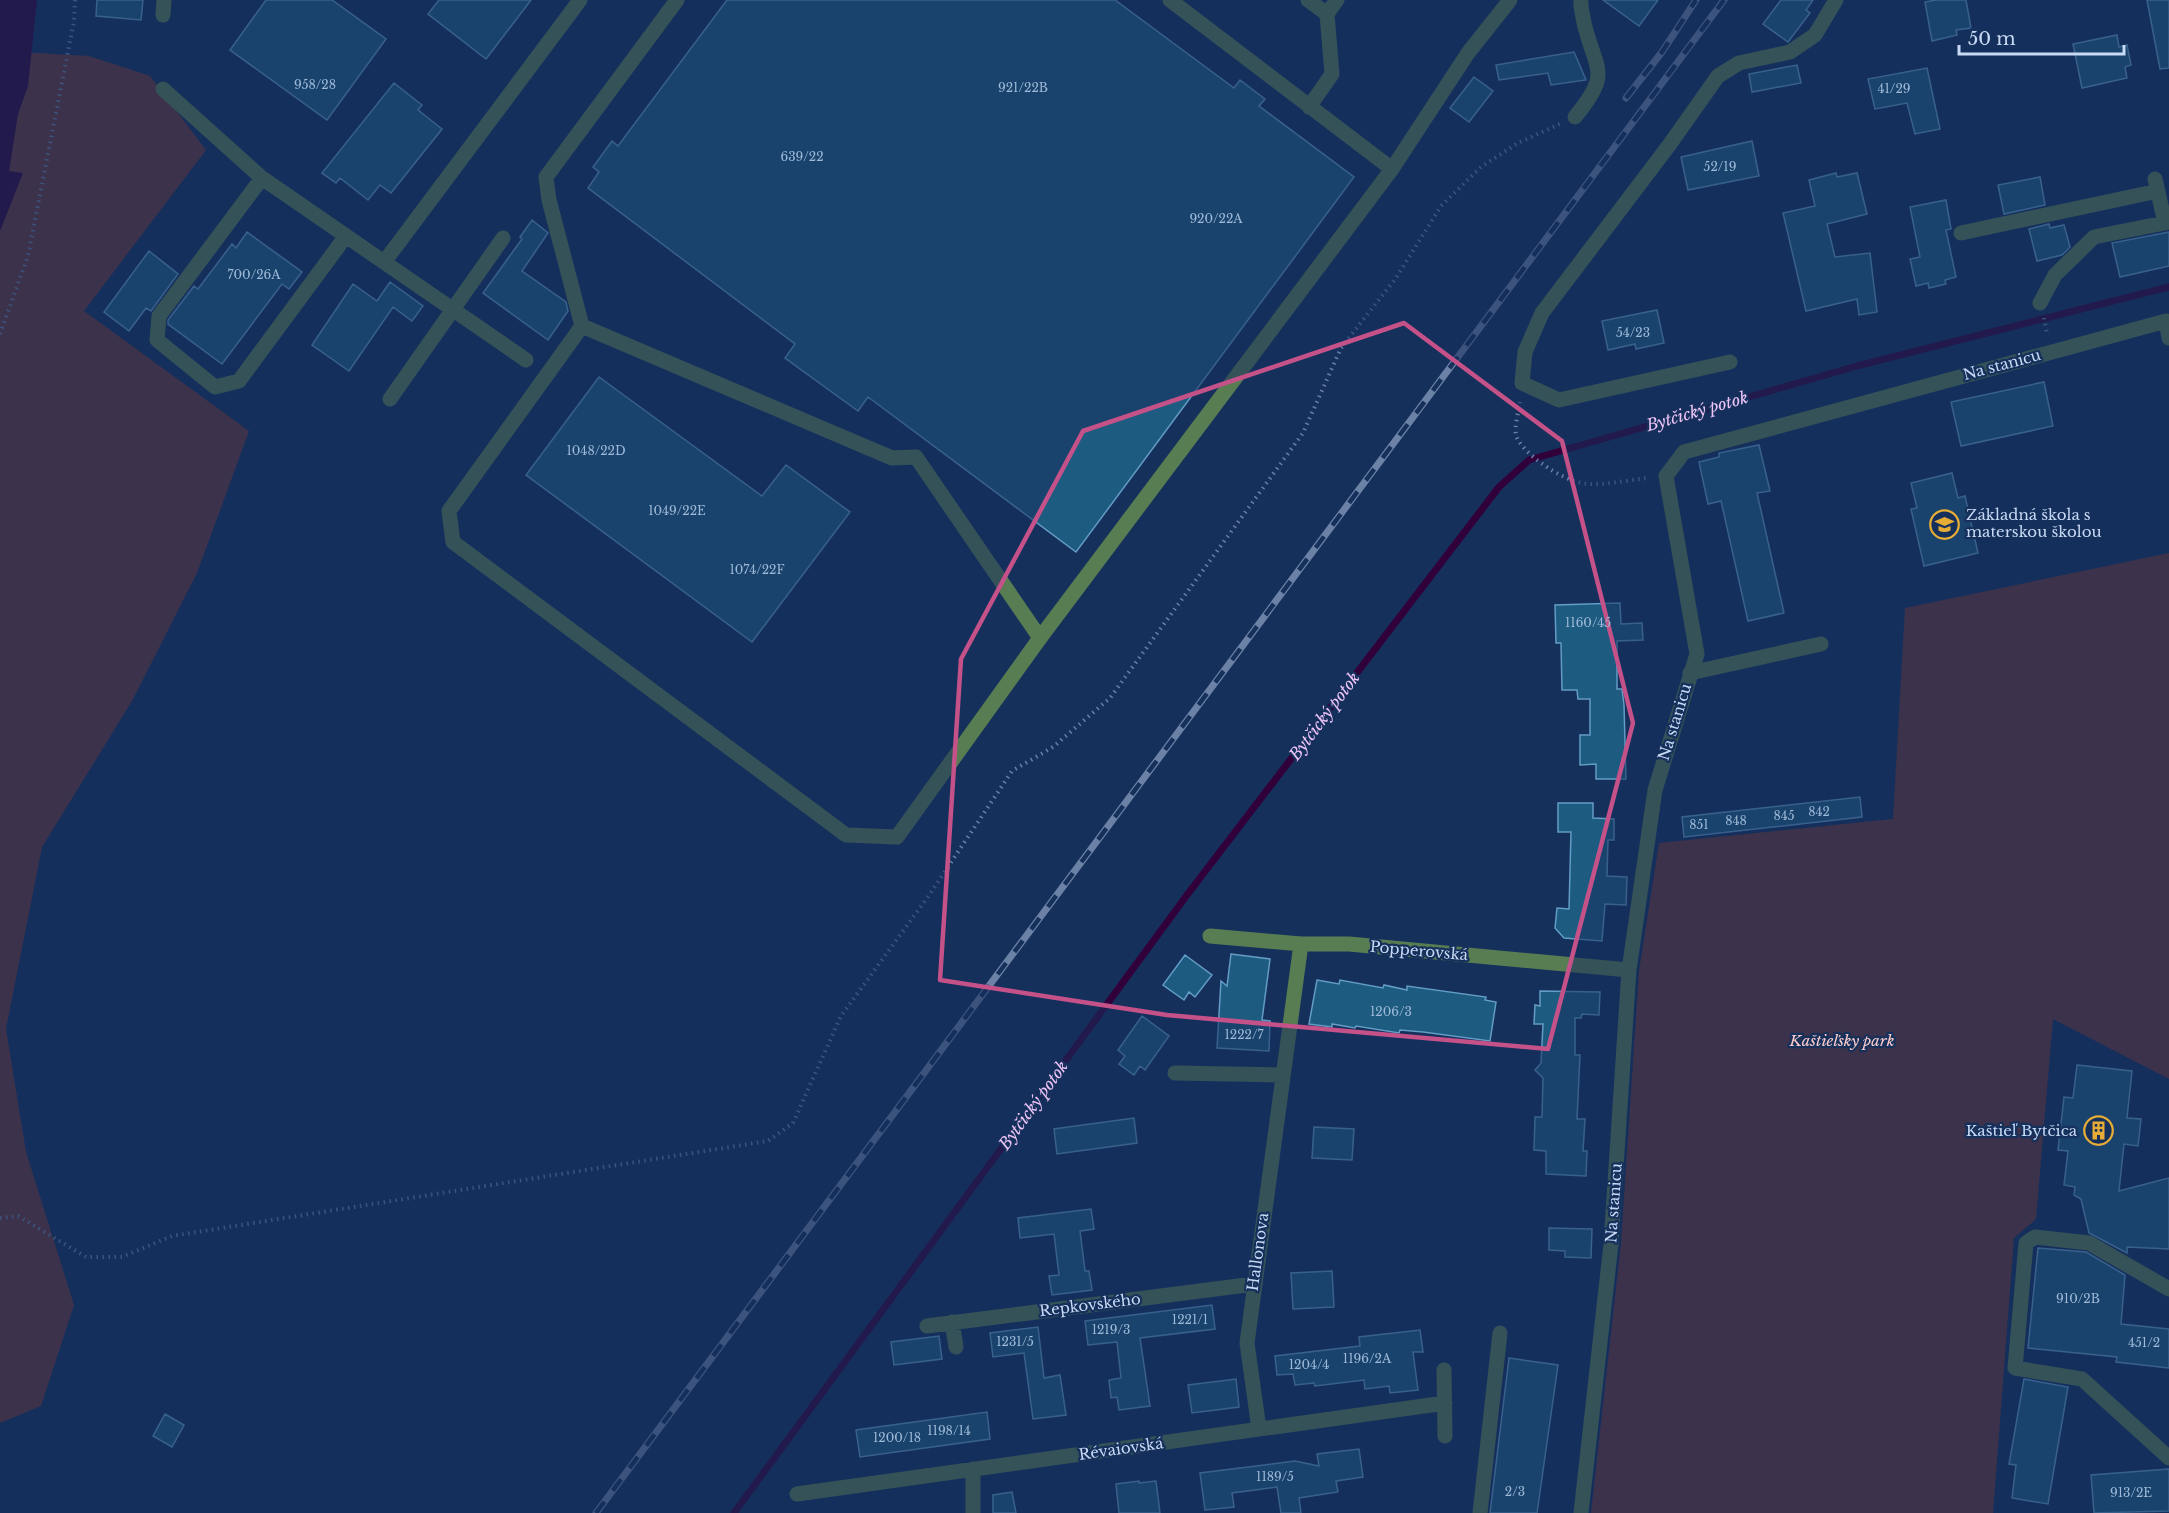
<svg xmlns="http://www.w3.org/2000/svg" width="2169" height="1513" font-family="'Libre Baskerville',serif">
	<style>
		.green { fill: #6b3535 }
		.water { fill: #31003b }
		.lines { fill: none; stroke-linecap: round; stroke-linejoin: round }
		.stream { stroke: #31003b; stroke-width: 7 }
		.building { fill: #1e5b81; stroke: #639cc5; stroke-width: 1.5 }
		.path { stroke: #6a7fa4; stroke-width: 4; stroke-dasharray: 1.5 4.5; stroke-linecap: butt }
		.minor { stroke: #597d52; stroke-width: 15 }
		.rail-casing { stroke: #6b81a5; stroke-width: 7 }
		.rail { stroke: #16305c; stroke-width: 4.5; stroke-dasharray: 14; stroke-linecap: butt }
		.marked { fill: none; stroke: #c45289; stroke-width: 4.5; stroke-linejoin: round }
		.labels { text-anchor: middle; stroke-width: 4.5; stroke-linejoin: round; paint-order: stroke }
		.number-label { font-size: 12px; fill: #9ebad8 }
		.street-label { font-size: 15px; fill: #c8d9f5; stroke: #16305c }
		.poi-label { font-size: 15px; fill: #c8d9f5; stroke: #16305c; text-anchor: start }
		.park-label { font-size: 15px; font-style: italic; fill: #fccbca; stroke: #16305c }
		.water-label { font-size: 16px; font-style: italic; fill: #f0c6f9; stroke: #16305c }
	</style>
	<rect width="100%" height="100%" fill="#16305c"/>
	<path class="green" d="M0,51L89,56L150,76L206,150L84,311L249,431L197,573L132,701L42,847L6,1029L26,1152L74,1305L41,1406L0,1423Z
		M2169,553V1079L2053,1019L2036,1219L2014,1238L1993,1513H1591L1621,1243L1639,971L1659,843L1893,819L1905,608Z"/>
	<path class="water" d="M0,0H37L28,86L18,114L9,171L23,173L0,231Z"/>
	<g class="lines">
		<path class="stream" d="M734,1513L1187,895L1499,487L1529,460L1857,366L2169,287"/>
	</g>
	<path class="building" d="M97,0H143L141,20L96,16Z
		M266,0H332L386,39L327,120L230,50Z
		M439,0H531L486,59L428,14Z
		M727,0H1115L1234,88L1240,80L1265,99L1259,106L1354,177L1076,552L868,397L858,411L785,358L795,344L588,188L599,172L593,167L612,141L618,146Z
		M1603,0H1658L1639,26Z
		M1781,0H1813L1806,10L1810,13L1788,42L1763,24Z
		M1936,0H1966L1971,28L1956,30L1957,35L1932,41L1925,2Z
		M2147,0H2169V68L2160,69Z
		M2117,35L2119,47L2127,45L2131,65L2125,67L2127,78L2082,88L2073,44Z
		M1574,52L1586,80L1551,85L1548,73L1499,80L1496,65Z
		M1797,65L1801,83L1752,92L1749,74Z
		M1927,68L1940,129L1915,134L1907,103L1875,109L1868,79Z
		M1474,77L1493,91L1469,122L1450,108Z
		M394,83L422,105L418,110L442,129L391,193L380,185L368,200L340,178L336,183L322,173Z
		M1752,141L1759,176L1688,190L1681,157Z
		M1836,173L1837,177L1857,173L1867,214L1827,224L1835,257L1870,253L1877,312L1859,315L1857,299L1806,311L1783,213L1815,206L1809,180Z
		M2040,177L2045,205L2004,214L1998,185Z
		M1946,200L1951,229L1946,230L1956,277L1945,280L1946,284L1929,288L1928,283L1916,286L1910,259L1920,257L1910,207Z
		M532,220L548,233L522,271L566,302L568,311L548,340L483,293L522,239L520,237Z
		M2049,224L2050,228L2064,225L2070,247L2062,255L2037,261L2029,229Z
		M247,232L302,272L289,289L282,284L222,364L168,324V320L194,286L198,289L232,244L236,248Z
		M2169,232V266L2120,277L2112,243Z
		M149,251L178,274L151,311L146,308L129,331L104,312Z
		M390,282L423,306L412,321L393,307L349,371L312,345L353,284L377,301Z
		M1657,310L1664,343L1636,349L1635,344L1608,350L1602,321Z
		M599,377L762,496L786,465L850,512L752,642L526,475Z
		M2044,382L2053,426L1961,446L1951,402Z
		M1759,445L1770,491L1757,493L1784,613L1748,621L1721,501L1708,504L1699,462L1719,457V453Z
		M1952,473L1958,498L1965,496L1978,553L1924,566L1911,509L1917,508L1911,483Z
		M1620,603L1621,624L1642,623L1643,640L1617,641V689H1622L1624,705L1626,779H1596V764L1580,765V735H1590V699H1578L1577,690H1562L1561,643H1556L1555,605Z
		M1860,797L1862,817L1684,837L1682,817Z
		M1558,803H1593V818L1614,819V840H1608L1607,876L1627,877L1626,905L1605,904L1602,941L1564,938L1555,928L1557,908L1569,909L1571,832H1558Z
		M1231,954L1270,959L1262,1020L1270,1021L1269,1051L1217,1048L1221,981L1227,986Z
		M1185,955L1212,975L1195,997L1189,992L1184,1000L1163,985Z
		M1317,980L1339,984L1340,980L1383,988L1384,985L1407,990V986L1486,997L1485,1000L1496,1002L1490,1041L1423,1032L1400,1030L1399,1033L1356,1026L1355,1028L1332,1024V1027L1309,1024Z
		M1540,991L1600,992L1599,1015L1582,1014L1581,1018H1575V1055H1580L1577,1119H1585L1583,1151H1587L1586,1176L1546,1174V1151L1534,1150L1535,1117H1542L1543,1078L1535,1070L1541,1063L1543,1024H1534L1535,1005L1540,1006Z
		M1142,1016L1169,1036L1145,1070L1140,1066L1134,1075L1119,1064L1125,1056L1118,1050Z
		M2077,1065L2132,1071L2127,1118L2141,1119L2138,1146L2124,1144L2119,1191L2169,1178V1249L2127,1247V1253L2089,1233L2081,1199L2074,1195L2075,1187L2064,1185L2068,1151L2058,1150L2064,1097L2073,1098Z
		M1134,1118L1137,1143L1057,1154L1054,1129Z
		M1314,1127L1354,1129L1352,1160L1312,1158Z
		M1091,1209L1094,1229L1080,1231L1085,1271H1089L1092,1290L1052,1295L1049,1276L1059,1275L1054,1234L1020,1238L1018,1218Z
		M1549,1228L1592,1229L1591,1258L1565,1257V1251L1549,1250Z
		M2038,1248L2086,1252L2125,1275L2121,1324L2169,1329V1368L2116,1362L2117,1357L2028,1348Z
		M1332,1271L1334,1307L1293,1309L1291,1273Z
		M1212,1305L1215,1329L1140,1338L1150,1406L1119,1410L1117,1397L1111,1398L1109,1380L1121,1378L1117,1342L1088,1345L1085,1321Z
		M1038,1327L1044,1378L1060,1375L1066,1415L1033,1419L1024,1353L993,1357L990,1333Z
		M1420,1330L1423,1352H1413L1418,1390L1390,1393L1389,1386L1365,1389L1364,1380L1315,1386L1314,1383L1295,1385L1293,1374L1277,1375L1275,1356L1360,1346L1359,1337Z
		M939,1336L942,1359L894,1365L891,1342Z
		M1509,1358L1558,1365L1537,1513H1490Z
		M1236,1379L1239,1407L1192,1413L1188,1385Z
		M2024,1379L2068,1387L2048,1504L2012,1498L2016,1465L2009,1464Z
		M987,1412L990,1439L860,1457L856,1430Z
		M165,1414L184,1425L172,1447L153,1436Z
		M1359,1449L1363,1477L1336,1481L1338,1492L1299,1498L1301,1513H1281L1277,1487L1232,1493L1234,1507L1205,1510L1200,1473L1295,1461L1319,1466L1317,1454Z
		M2169,1469V1511L2094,1513L2091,1475Z
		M1139,1481V1483L1156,1481L1160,1513H1119L1116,1484Z
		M1012,1492L1016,1513H993V1495Z"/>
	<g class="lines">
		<path class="path" d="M2044,318L2047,334
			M0,334L28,256L74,21L75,0
			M1520,402C1519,411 1514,426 1516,435C1518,444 1530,454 1537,460C1583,494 1595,484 1648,478
			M0,1218L18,1216L86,1257H122L172,1236L768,1141L793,1123L841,1016L930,894L1012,771L1053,747L1110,698L1303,433L1341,348L1396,278L1441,206L1481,167L1518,143L1560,124"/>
		<path class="minor" d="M677,0L546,177L549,200L582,326L892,458L916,457L1040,638
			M1170,0L1392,169
			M1308,0L1327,14L1332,74L1309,107
			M1327,14L1337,0
			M163,15L164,0
			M163,89L262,178L526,360
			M1575,117C1612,72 1596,72 1584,23C1583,15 1580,7 1581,0
			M262,178L159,316L157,340L215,387L239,381L346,236
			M2155,179L2165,223
			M1961,233L2158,191
			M385,261L580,0
			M2040,303L2055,275L2094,237L2169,222
			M582,326L449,511L453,542L846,835L897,837L1040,638L1392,169L1468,53L1510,0
			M1730,362L1559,400L1522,383L1525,352L1542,313L1670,144L1718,76L1739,63L1790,52L1815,35L1836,0
			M390,399L503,238
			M1690,673L1821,644
			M1210,936L1301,944H1349L1629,970
			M1175,1073L1283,1075
			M2169,1289L2089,1243L2035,1237L2026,1243L2015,1368L2082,1379L2169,1458
			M952,1322L956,1347
			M927,1326L1254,1284
			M1444,1370L1445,1436
			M1259,1429L1247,1343L1301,944
			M797,1494L1445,1403
			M973,1513V1469
			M1480,1513L1500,1333
			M1581,1513L1611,1244L1629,970L1655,790L1697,654L1666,476L1684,452L2166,321L2169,338"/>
		<defs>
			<path id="rail" d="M1626,98L1662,52L1696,0
				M596,1513L1724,0"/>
		</defs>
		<use href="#rail" class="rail-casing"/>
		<use href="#rail" class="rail"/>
	</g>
	<path d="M0 0H2169V1513H0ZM1404,323L1562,441L1633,723L1548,1049L1167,1015L940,980L961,659L1083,431Z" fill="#16305c" fill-opacity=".55" fill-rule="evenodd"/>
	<path class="marked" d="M1404,323L1562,441L1633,723L1548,1049L1167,1015L940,980L961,659L1083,431Z"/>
	<defs>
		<symbol id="school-ring" viewBox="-11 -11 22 22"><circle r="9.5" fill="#16305c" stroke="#e7ac36" stroke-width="1.5"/><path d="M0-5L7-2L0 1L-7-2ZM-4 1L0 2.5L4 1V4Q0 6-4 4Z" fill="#e7ac36"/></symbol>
		<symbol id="building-ring" viewBox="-11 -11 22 22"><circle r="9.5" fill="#16305c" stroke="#e7ac36" stroke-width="1.5"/><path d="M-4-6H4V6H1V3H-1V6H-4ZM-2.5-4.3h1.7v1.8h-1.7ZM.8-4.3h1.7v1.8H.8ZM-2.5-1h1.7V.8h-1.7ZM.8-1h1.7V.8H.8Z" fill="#e7ac36"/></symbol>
	</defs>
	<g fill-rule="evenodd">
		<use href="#school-ring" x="1928" y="508" width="33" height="33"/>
		<use href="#building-ring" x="2082" y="1114" width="33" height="33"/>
	</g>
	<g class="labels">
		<g class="number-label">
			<text x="315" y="89">958/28</text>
			<text x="1023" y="92">921/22B</text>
			<text x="1894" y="93">41/29</text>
			<text x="802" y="161">639/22</text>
			<text x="1720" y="171">52/19</text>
			<text x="1216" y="223">920/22A</text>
			<text x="254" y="279">700/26A</text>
			<text x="1633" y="337">54/23</text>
			<text x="596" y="455">1048/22D</text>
			<text x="677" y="515">1049/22E</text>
			<text x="757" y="574">1074/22F</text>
			<text x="1588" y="627">1160/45</text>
			<text x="1819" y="816">842</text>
			<text x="1784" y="820">845</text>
			<text x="1736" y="825">848</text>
			<text x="1699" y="829">851</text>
			<text x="1391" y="1016">1206/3</text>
			<text x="1244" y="1039">1222/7</text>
			<text x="2078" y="1303">910/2B</text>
			<text x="1190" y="1324">1221/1</text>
			<text x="1111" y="1334">1219/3</text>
			<text x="1015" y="1346">1231/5</text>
			<text x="2144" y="1347">451/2</text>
			<text x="1367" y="1363">1196/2A</text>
			<text x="1309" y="1369">1204/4</text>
			<text x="949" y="1435">1198/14</text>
			<text x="897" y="1442">1200/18</text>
			<text x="1275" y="1481">1189/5</text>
			<text x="1515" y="1496">2/3</text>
			<text x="2131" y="1497">913/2E</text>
		</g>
		<g class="street-label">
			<text transform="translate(2002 365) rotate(-15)" y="5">Na stanicu</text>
			<text transform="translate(1675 722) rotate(-73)" y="5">Na stanicu</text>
			<text transform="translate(1419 951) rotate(5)" y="5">Popperovská</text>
			<text transform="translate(1614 1203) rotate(-86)" y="5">Na stanicu</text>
			<text transform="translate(1258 1252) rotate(-82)" y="5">Hallonova</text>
			<text transform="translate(1090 1305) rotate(-7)" y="5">Repkovského</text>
			<text transform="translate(1121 1449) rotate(-8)" y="5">Révaiovská</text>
		</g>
		<g class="poi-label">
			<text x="1966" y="520">Základná škola s<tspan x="1966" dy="17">materskou školou</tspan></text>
			<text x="2077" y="1136" text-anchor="end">Kaštieľ Bytčica</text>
		</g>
		<g class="park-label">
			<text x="1842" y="1046">Kaštieľsky park</text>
		</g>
		<g class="water-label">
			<text transform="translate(1697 411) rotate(-16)" y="6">Bytčický potok</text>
			<text transform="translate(1324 716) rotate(-53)" y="6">Bytčický potok</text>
			<text transform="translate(1033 1105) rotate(-54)" y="6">Bytčický potok</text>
		</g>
	</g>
	<path d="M1959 45v9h165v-9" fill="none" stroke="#c8d9f5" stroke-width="3"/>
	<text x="1968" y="45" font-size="18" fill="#c8d9f5" stroke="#16305c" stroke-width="4.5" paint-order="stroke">50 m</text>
</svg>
